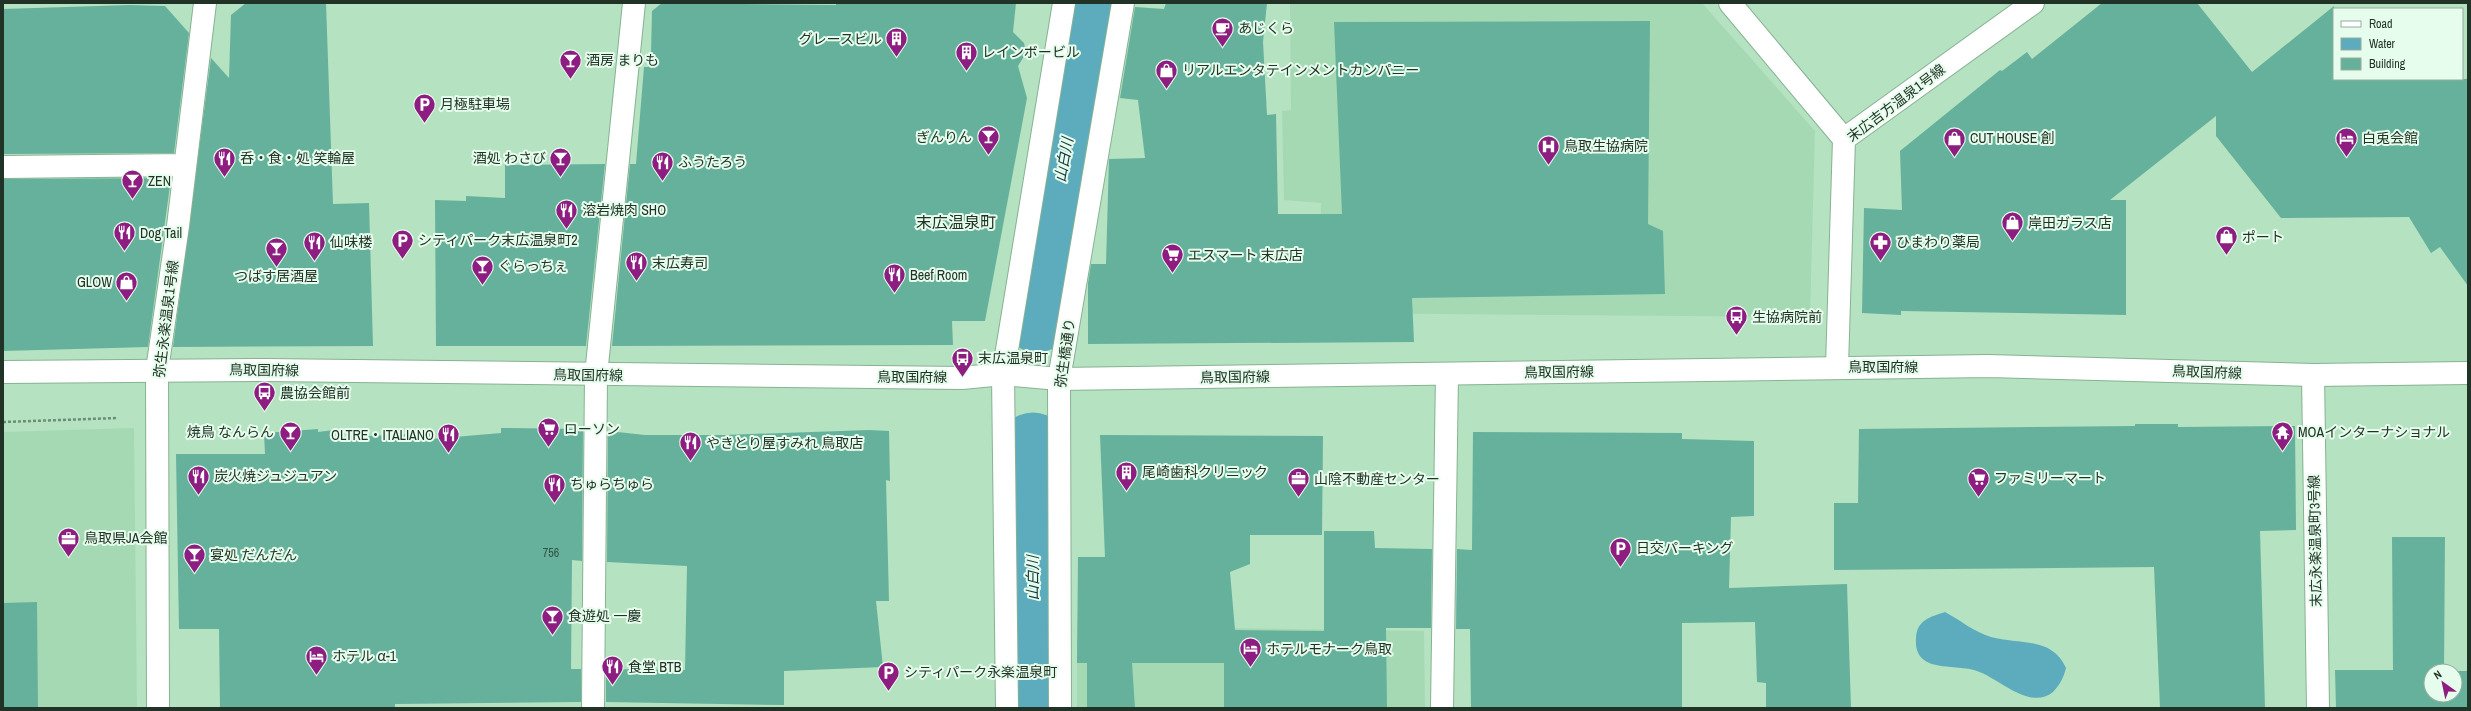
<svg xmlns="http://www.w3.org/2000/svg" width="2471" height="711" font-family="'Archivo Narrow','Noto Sans JP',sans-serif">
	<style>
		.built { fill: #a5d9b4 }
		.water { fill: #5cacbd }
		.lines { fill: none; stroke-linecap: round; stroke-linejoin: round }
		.river { stroke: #5cacbd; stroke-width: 71 }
		.building { fill: #66b19c; fill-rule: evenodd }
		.minor-casing { stroke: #87b293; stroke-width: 24 }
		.major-casing { stroke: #87b293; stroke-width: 24 }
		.path { stroke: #6d8d76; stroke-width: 2.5; stroke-dasharray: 3 2; stroke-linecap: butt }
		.minor { stroke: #fff; stroke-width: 22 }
		.major { stroke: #fff; stroke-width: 22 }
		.labels { text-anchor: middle; stroke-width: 4; stroke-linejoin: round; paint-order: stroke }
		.number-label { font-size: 12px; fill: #325244 }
		.poi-label { font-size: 14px; fill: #213326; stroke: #e6fcec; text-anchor: start }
		.street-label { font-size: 14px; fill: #213326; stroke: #e6fcec }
		.water-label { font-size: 15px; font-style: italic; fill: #123840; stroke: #e6fcec }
		.quarter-label { font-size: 16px; fill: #213326; stroke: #e6fcec }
	</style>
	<rect width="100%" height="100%" fill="#b5e2c1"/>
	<path class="built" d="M1290,3H1702L1815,131L1810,317L1320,313L1321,203L1284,200L1282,111L1291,110Z
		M134,428L137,708H3V432Z
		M1077,626L1424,631L1425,708H1077Z"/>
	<path class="water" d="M1945,612C1960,620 1974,632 1991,637C2019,645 2052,636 2066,668C2064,677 2059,686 2053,692C2029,711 1999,678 1977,671C1956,663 1913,675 1916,638C1917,620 1930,617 1945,612Z"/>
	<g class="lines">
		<path class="river" d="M1037,317L1092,3
			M1033,448V708"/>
	</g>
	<path class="building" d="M246,3H326L333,204L369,203L373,346L173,347L211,58L229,78L231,15Z
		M662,3L836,5V3H1016L1013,32L1024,43L1026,53L1018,66L1027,98L985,321H952L953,345L612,346L630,164H636L644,67H648V53H651L652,11Z
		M1166,3H1267L1263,42L1267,115L1276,114L1278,214H1342L1334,22L1650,21L1648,224L1663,231L1665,294L1412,298L1414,342L1088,344V283L1091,264H1106L1109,159L1145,158L1138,100L1120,98L1135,7L1164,9Z
		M2102,3H2197L2252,72L2334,6V79H2468V286L2440,247L2431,253L2409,217L2281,218L2216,136V116L2110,200H2126V315L1901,311V315L1862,313L1864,208L1902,210L1900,151L2000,70L2002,71L2027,52L2032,59Z
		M130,5L165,6L189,33L174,153L3,154V9Z
		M605,164L586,346H436L435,200L466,201V196L505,198V165Z
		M171,178L148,347L3,351V179Z
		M2135,424H2178V427L2295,426L2296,530L2260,531L2265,708H2160L2154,567L1834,570V503H1858L1859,429L2135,426Z
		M501,428L583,429L582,561L572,560L571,669H581V702L395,704V708H220L219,629H179L176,454H265L264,433L318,429V432L334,430V437H346L431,433V439L501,433Z
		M869,430L889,431L890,481L886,480L889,601H876L883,667L784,671V705L606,702V669L685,670L687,566L607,562L608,431L645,435H724Z
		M1473,432L1682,433V439L1754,441V516L1731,517L1729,588L1847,584L1851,708H1766V683L1757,682L1755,622L1682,623V708H1471L1470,629H1456L1457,549L1472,550Z
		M1100,435L1323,436L1322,535H1250V564L1230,572L1235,630L1324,631V531H1374L1375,548L1432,549L1431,628H1386L1387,708H1224V663H1132L1135,708H1087V663H1077L1078,557H1105Z
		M2392,537H2445L2444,671H2468V708H2336L2335,670H2393ZM2431,671H2455V695H2431Z
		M37,602L38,708H3V603Z"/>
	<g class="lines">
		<defs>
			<path id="minor" d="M1730,3L1844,139
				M3,167L185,165
				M1837,367L1844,139L2033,3
				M2313,375L2318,708
				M158,708L157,370L178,226L205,3
				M593,708L596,375L634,3
				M1007,708L1003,374L1064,3
				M1060,708L1059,379L1123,3
				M1442,708L1447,374"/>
			<path id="major" d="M3,372L265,370L962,378L1003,374L1059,379L1988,366L2313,375L2468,373"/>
		</defs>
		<use href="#minor" class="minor-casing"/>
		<use href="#major" class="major-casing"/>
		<path class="path" d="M3,422L118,418"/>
		<use href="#minor" class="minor"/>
		<use href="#major" class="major"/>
	</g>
	<defs>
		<symbol id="cafe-pin" viewBox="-11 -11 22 30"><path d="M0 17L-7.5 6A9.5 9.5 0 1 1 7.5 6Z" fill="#8d1d80" stroke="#e6fcec"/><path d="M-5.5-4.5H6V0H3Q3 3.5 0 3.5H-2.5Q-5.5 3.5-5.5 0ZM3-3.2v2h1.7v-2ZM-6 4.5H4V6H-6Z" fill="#fff"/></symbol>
		<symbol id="building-pin" viewBox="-11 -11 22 30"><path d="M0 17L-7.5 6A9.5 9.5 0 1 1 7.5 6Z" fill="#8d1d80" stroke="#e6fcec"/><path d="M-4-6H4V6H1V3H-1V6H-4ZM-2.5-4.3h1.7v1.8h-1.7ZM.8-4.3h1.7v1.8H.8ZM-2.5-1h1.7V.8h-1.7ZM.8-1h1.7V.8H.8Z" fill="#fff"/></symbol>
		<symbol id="bar-pin" viewBox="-11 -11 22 30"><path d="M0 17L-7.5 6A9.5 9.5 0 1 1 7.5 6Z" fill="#8d1d80" stroke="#e6fcec"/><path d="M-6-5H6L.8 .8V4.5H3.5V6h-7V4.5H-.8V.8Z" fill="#fff"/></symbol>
		<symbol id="shop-pin" viewBox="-11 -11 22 30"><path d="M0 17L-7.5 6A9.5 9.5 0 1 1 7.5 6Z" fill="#8d1d80" stroke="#e6fcec"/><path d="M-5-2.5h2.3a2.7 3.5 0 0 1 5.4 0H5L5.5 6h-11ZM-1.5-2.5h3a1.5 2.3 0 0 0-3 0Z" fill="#fff"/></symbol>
		<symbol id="parking-pin" viewBox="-11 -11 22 30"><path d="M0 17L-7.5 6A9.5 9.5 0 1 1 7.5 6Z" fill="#8d1d80" stroke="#e6fcec"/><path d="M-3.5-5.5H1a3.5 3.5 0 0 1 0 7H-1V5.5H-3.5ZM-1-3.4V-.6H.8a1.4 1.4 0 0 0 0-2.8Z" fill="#fff"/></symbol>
		<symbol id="hotel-pin" viewBox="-11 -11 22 30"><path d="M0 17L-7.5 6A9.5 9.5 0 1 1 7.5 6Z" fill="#8d1d80" stroke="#e6fcec"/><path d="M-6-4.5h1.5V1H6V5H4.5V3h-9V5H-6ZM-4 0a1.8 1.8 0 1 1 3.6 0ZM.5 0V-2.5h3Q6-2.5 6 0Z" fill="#fff"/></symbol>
		<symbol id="hospital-pin" viewBox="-11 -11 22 30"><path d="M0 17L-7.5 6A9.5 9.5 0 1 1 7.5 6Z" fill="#8d1d80" stroke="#e6fcec"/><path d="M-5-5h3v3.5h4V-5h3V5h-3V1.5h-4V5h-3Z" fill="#fff"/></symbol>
		<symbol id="restaurant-pin" viewBox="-11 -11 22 30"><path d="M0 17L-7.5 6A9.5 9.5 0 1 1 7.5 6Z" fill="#8d1d80" stroke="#e6fcec"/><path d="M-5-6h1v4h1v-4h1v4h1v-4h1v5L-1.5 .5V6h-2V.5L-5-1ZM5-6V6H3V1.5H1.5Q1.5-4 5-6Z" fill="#fff"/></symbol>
		<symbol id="pharmacy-pin" viewBox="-11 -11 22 30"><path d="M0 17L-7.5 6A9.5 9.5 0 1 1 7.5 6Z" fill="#8d1d80" stroke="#e6fcec"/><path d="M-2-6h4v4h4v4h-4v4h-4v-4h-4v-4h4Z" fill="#fff"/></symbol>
		<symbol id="supermarket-pin" viewBox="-11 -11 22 30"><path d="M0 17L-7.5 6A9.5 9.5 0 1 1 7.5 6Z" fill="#8d1d80" stroke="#e6fcec"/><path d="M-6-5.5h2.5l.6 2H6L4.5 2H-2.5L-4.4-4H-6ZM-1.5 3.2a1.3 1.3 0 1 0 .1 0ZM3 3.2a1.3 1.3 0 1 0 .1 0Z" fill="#fff"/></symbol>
		<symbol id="bus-pin" viewBox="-11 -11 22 30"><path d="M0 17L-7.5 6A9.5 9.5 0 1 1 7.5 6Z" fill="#8d1d80" stroke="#e6fcec"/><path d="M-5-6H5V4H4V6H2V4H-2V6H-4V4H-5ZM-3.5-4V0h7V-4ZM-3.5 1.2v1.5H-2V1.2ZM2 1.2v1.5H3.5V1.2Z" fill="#fff"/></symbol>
		<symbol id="temple-pin" viewBox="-11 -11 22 30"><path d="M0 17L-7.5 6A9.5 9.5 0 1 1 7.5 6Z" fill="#8d1d80" stroke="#e6fcec"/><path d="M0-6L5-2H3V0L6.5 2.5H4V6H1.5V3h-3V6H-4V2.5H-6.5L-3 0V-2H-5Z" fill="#fff"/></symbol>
		<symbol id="office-pin" viewBox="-11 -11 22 30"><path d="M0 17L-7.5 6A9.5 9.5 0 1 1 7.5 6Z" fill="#8d1d80" stroke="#e6fcec"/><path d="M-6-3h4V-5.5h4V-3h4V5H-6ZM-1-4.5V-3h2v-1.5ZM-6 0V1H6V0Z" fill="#fff"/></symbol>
	</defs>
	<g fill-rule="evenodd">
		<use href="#cafe-pin" x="1210" y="16" width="25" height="34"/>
		<use href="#building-pin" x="884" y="26" width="25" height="34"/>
		<use href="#building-pin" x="954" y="40" width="25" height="34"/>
		<use href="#bar-pin" x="558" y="48" width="25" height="34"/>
		<use href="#shop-pin" x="1154" y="58" width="25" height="34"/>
		<use href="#parking-pin" x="412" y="92" width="25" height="34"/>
		<use href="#bar-pin" x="976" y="124" width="25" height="34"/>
		<use href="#shop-pin" x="1942" y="126" width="25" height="34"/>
		<use href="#hotel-pin" x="2334" y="126" width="25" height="34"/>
		<use href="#hospital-pin" x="1536" y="134" width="25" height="34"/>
		<use href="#restaurant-pin" x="212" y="146" width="25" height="34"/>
		<use href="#bar-pin" x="548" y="146" width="25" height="34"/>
		<use href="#restaurant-pin" x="650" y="150" width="25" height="34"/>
		<use href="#bar-pin" x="120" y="168" width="25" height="34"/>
		<use href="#restaurant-pin" x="554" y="198" width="25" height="34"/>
		<use href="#shop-pin" x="2000" y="210" width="25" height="34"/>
		<use href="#restaurant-pin" x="112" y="220" width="25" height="34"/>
		<use href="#shop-pin" x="2214" y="224" width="25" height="34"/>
		<use href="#parking-pin" x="390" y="228" width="25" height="34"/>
		<use href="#restaurant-pin" x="302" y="230" width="25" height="34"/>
		<use href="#pharmacy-pin" x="1868" y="230" width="25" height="34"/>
		<use href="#bar-pin" x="264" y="236" width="25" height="34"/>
		<use href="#supermarket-pin" x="1160" y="242" width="25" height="34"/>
		<use href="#restaurant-pin" x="624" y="250" width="25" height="34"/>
		<use href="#bar-pin" x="470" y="254" width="25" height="34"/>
		<use href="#restaurant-pin" x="882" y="262" width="25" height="34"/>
		<use href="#shop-pin" x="114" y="270" width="25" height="34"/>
		<use href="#bus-pin" x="1724" y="304" width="25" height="34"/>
		<use href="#bus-pin" x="950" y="346" width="25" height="34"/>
		<use href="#bus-pin" x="252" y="380" width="25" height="34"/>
		<use href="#supermarket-pin" x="536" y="416" width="25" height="34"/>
		<use href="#bar-pin" x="278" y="420" width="25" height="34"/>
		<use href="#temple-pin" x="2270" y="420" width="25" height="34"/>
		<use href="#restaurant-pin" x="436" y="422" width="25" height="34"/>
		<use href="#restaurant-pin" x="678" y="430" width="25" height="34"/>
		<use href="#building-pin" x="1114" y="460" width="25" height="34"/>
		<use href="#restaurant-pin" x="186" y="464" width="25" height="34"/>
		<use href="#supermarket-pin" x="1966" y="466" width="25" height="34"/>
		<use href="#office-pin" x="1286" y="466" width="25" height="34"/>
		<use href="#restaurant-pin" x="542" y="472" width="25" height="34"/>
		<use href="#office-pin" x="56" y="526" width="25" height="34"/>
		<use href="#parking-pin" x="1608" y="536" width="25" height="34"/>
		<use href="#bar-pin" x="182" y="542" width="25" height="34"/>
		<use href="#bar-pin" x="540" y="604" width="25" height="34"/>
		<use href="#hotel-pin" x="1238" y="636" width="25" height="34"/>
		<use href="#hotel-pin" x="304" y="644" width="25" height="34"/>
		<use href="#restaurant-pin" x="600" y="654" width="25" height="34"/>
		<use href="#parking-pin" x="876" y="660" width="25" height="34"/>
	</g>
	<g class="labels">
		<g class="number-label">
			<text x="551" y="557">756</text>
		</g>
		<g class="poi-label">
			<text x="1238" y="33">あじくら</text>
			<text x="882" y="44" text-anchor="end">グレースビル</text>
			<text x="982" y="57">レインボービル</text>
			<text x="586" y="65">酒房 まりも</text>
			<text x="1182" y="75">リアルエンタテインメントカンパニー</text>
			<text x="440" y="109">月極駐車場</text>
			<text x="972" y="142" text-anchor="end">ぎんりん</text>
			<text x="1970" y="143">CUT HOUSE 創</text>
			<text x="2362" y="143">白兎会館</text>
			<text x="1564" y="151">鳥取生協病院</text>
			<text x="240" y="163">呑・食・処 笑輪屋</text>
			<text x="546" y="163" text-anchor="end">酒処 わさび</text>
			<text x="678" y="167">ふうたろう</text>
			<text x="148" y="186">ZEN</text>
			<text x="582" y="215">溶岩焼肉 SHO</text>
			<text x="2028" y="228">岸田ガラス店</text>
			<text x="140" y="238">Dog Tail</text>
			<text x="2242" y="242">ポート</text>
			<text x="418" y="245">シティパーク末広温泉町2</text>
			<text x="330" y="247">仙味楼</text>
			<text x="1896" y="247">ひまわり薬局</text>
			<text x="1188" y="260">エスマート 末広店</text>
			<text x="652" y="268">末広寿司</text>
			<text x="498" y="271">ぐらっちぇ</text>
			<text x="910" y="280">Beef Room</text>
			<text x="276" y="281" text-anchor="middle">つばす居酒屋</text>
			<text x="112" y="287" text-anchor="end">GLOW</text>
			<text x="1752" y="322">生協病院前</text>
			<text x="978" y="363">末広温泉町</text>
			<text x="280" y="398">農協会館前</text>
			<text x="564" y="434">ローソン</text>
			<text x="274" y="437" text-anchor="end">焼鳥 なんらん</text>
			<text x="2298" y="437">MOAインターナショナル</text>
			<text x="434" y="440" text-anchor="end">OLTRE・ITALIANO</text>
			<text x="706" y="448">やきとり屋すみれ 鳥取店</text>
			<text x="1142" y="477">尾崎歯科クリニック</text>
			<text x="214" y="481">炭火焼ジュジュアン</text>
			<text x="1994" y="483">ファミリーマート</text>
			<text x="1314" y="484">山陰不動産センター</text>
			<text x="570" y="489">ちゅらちゅら</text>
			<text x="84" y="543">鳥取県JA会館</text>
			<text x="1636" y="553">日交パーキング</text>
			<text x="210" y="560">宴処 だんだん</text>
			<text x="568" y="621">食遊処 一慶</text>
			<text x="1266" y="654">ホテルモナーク鳥取</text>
			<text x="332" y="661">ホテル α-1</text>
			<text x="628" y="672">食堂 BTB</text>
			<text x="904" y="677">シティパーク永楽温泉町</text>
		</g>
		<g class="street-label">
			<text transform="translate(1896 103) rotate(-37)" y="5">末広吉方温泉1号線</text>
			<text transform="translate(166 319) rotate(-83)" y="5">弥生永楽温泉1号線</text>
			<text transform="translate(1065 353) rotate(-82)" y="5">弥生橋通り</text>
			<text x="1883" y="372">鳥取国府線</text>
			<text transform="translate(264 370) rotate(1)" y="5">鳥取国府線</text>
			<text transform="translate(1559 372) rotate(-1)" y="5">鳥取国府線</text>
			<text transform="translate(2207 372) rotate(2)" y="5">鳥取国府線</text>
			<text transform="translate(588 375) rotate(1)" y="5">鳥取国府線</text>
			<text x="912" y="382">鳥取国府線</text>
			<text transform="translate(1235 377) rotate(-1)" y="5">鳥取国府線</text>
			<text transform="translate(2315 541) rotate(-91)" y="5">末広永楽温泉町3号線</text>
		</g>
		<g class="water-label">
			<text transform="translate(1064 160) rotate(-80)" y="5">山白川</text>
			<text transform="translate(1033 578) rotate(-90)" y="5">山白川</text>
		</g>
		<g class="quarter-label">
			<text x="956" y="228">末広温泉町</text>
		</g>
	</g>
	<rect width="2471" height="711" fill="none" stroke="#213326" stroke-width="8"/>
	<rect x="2333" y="8" width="130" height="72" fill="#e6fcec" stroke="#97ac9d"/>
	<rect x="2341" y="21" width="20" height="6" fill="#ffffff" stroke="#97ac9d"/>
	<text x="2369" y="28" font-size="12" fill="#213326">Road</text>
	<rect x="2341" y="38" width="20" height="12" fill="#5cacbd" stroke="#97ac9d"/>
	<text x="2369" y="48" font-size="12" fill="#213326">Water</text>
	<rect x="2341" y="58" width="20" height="12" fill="#66b19c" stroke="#97ac9d"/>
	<text x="2369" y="68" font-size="12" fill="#213326">Building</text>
	<g transform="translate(2443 683) rotate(327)"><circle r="19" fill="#e6fcec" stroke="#97ac9d"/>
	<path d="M0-3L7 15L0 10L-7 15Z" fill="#8d1d80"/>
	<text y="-6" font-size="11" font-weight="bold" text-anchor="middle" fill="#213326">N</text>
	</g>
</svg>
